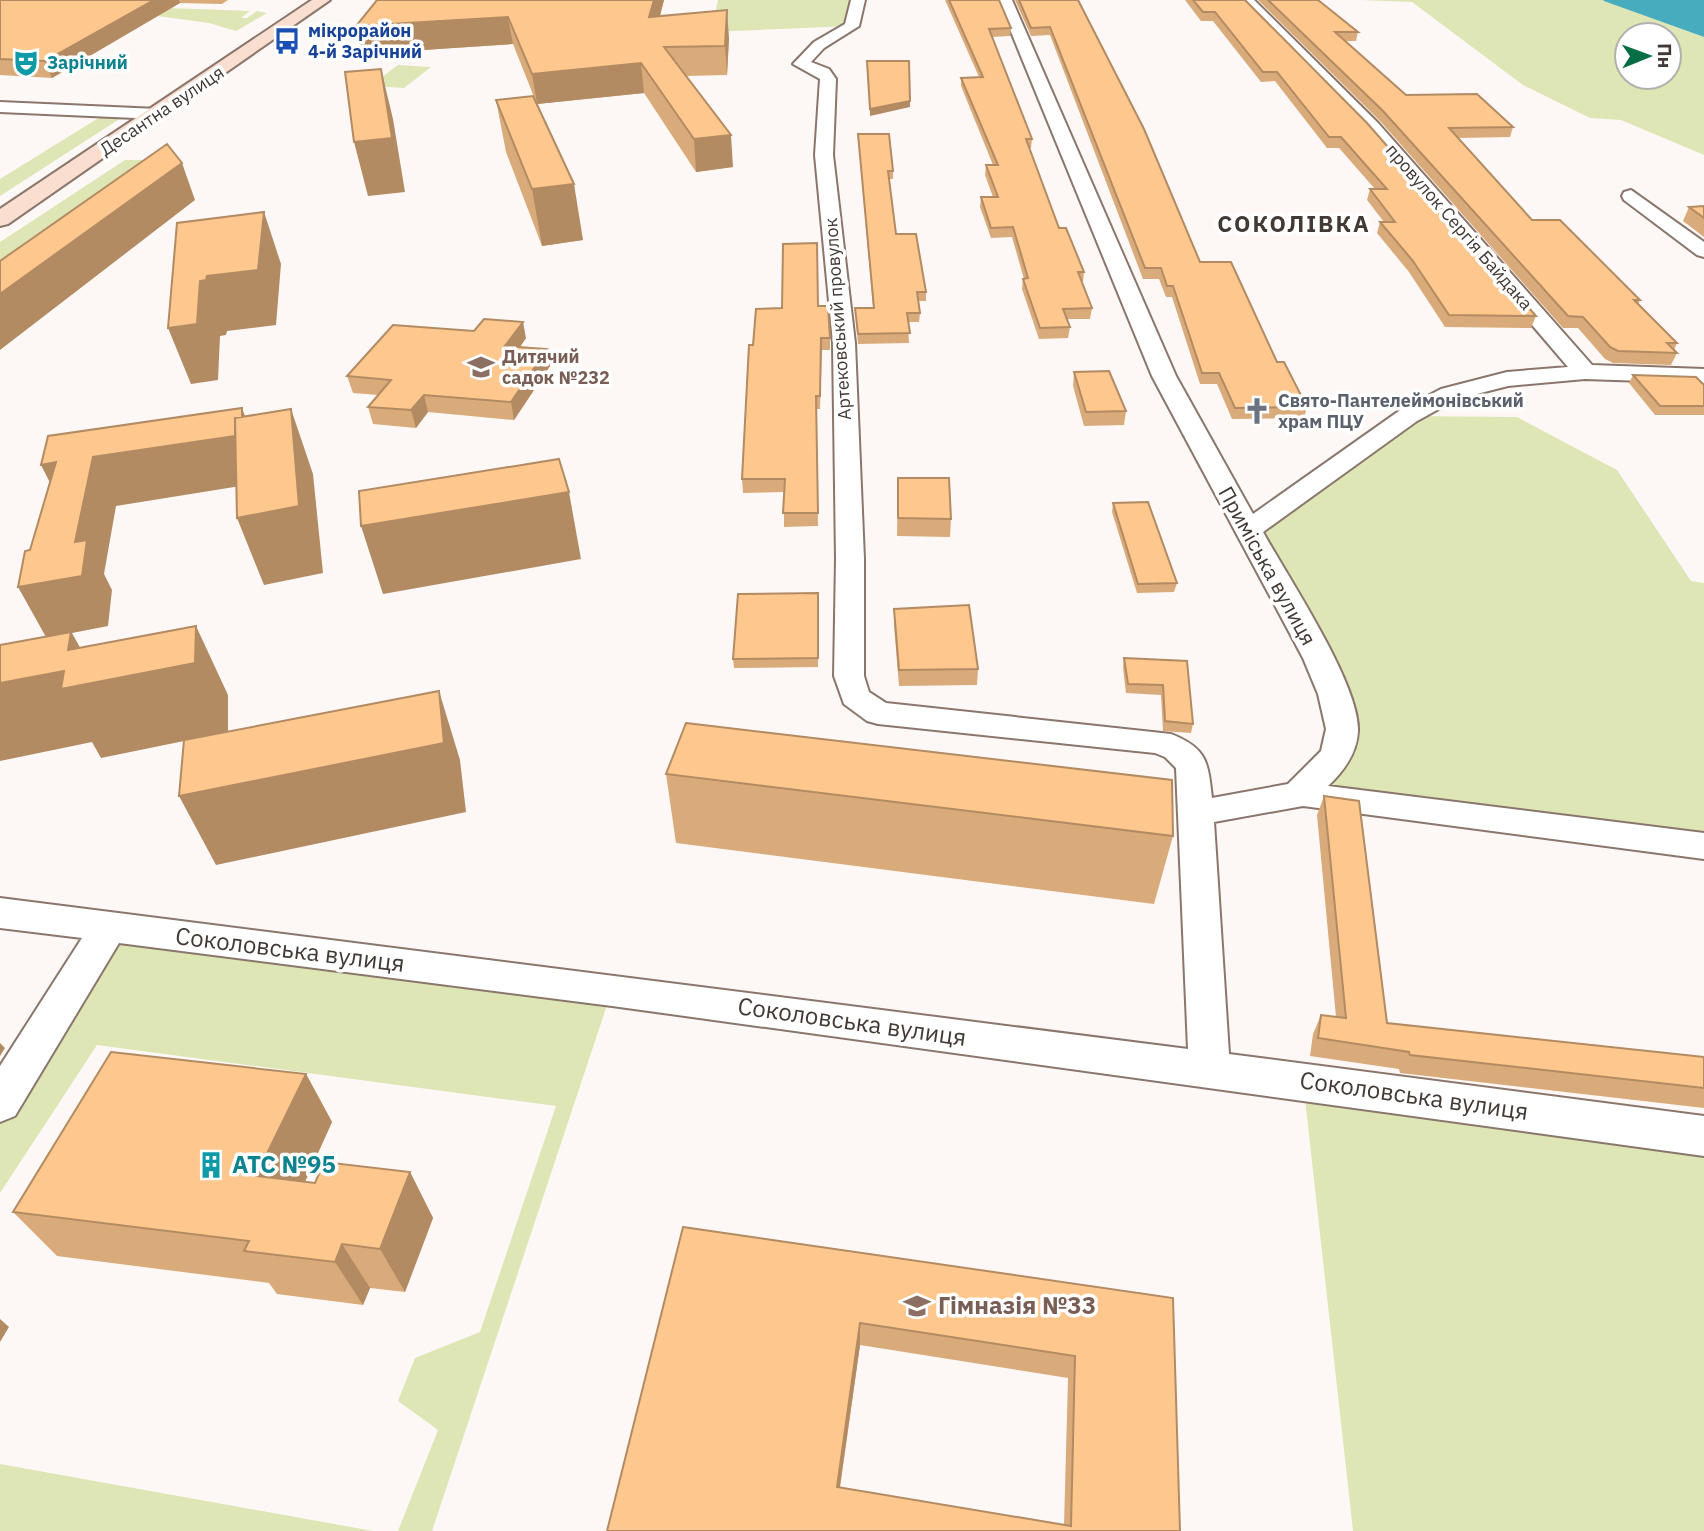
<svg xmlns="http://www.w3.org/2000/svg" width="1704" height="1531" font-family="'IBM Plex Sans',sans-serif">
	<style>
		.green { fill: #dee6b6; fill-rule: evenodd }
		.water { fill: #47acbe }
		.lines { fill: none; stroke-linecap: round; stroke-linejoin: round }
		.street-casing { stroke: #8a766b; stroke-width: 4 }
		.secondary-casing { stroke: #8a766b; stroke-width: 4 }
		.street { fill: #fff; fill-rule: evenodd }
		.secondary { fill: #fadfd0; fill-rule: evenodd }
		.wall { fill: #daab7a; fill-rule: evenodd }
		.shaded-wall { fill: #b28b63 }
		.building { fill: #fec78e; stroke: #b28b63; stroke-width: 2; fill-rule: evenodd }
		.labels { text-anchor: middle; stroke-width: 7; stroke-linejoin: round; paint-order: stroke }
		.far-transit-label { font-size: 18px; font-weight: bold; fill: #164399; stroke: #fff; text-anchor: start }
		.far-culture-label { font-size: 18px; font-weight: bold; fill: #0d838f; stroke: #fff; text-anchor: start }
		.far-street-label { font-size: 18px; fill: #423934; stroke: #fff }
		.far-education-label { font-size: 18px; font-weight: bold; fill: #785e54; stroke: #fff; text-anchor: start }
		.far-worship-label { font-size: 18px; font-weight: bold; fill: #5b616d; stroke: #fff; text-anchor: start }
		.street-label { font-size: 21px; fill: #423934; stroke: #fff }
		.far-district-label { font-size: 23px; font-weight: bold; letter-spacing: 2px; fill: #423934; stroke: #fff }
		.near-street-label { font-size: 24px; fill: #423934; stroke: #fff }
		.near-culture-label { font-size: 24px; font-weight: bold; fill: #0d838f; stroke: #fff; text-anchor: start }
		.near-education-label { font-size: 24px; font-weight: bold; fill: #785e54; stroke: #fff; text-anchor: start }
	</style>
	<rect width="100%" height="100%" fill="#fdf8f6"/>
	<path class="green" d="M150,0L169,8L250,11L241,18H247L257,11L267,13L236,31L209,23L150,15Z
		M718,0H858L852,26L711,32Z
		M1360,0H1603L1704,37V155L1621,120L1590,118L1523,85L1412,2ZM1627,35H1669V77H1627Z
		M398,65L431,67L404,88L370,86Z
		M100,117L121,118L0,196V179Z
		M125,160H146L25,242L30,243L0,265V242Z
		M1408,416L1517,417L1617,470L1691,581L1704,583V846L1298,795L1342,728L1246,531Z
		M108,928L612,990L432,1531H398L438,1430L398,1401L415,1358L480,1332L556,1106L97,1045L0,1193V1103Z
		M1303,1081L1704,1136V1531H1353Z
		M0,1464L373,1531H0Z"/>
	<path class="water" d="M1603,0H1704V37L1604,1Z"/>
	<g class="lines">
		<defs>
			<path id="street" d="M851,0H865L859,26L824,48L811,62L829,69L836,79L833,155L855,343L864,559V676L869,692L886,703L1171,734C1207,748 1208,762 1212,798L1288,784L1321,751L1326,729L1318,694L1303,658L1152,376L998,0H1012L1176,376L1253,514L1399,411L1441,389L1507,372L1568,367L1366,131L1239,0H1254L1378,123L1592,365L1704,369V383L1585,379L1508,386L1457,399L1417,421L1263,532C1287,576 1360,684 1358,731C1357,753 1344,771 1328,786L1704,833V859L1303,806L1214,822L1229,1054L1704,1116V1156L612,1006L119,943L15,1116L0,1122V1066L82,938L0,928V898L1188,1049L1176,768L1165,757L1155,753L878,724L867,721L844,704L834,676L836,559L833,343L815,155L820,79L793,64L814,42L845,24Z
				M0,102L158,109L166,114L158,119L0,112Z
				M1631,190L1704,242V257L1697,255L1624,200L1622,196L1624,192Z"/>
			<path id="secondary" d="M312,0H330L8,224L0,226V209Z"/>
		</defs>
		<use href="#street" class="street-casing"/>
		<use href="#secondary" class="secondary-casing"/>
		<use href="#street" class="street"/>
		<use href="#secondary" class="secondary"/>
	</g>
	<path class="wall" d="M0,0H228L222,4L180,3L52,78L0,75Z
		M377,0H664L660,16L729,38L727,75L686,76L733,167L696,172L644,93L537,104L583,240L542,246L506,152L496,100L536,102L513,44L363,54Z
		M945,0H999L1011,28L1010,36L992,37L1032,139L1031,148H1029L1059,228L1084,272L1083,282H1082L1092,308L1090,319H1067L1070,327L1068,338L1039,339L1022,289L1023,279H1024L1012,237L991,238L980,207L981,197H993L985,175L986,165H993L961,86V78L979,77Z
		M1015,0H1078L1200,262L1277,362L1307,407L1304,418L1232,419L1217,384H1200L1172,297H1166L1159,279H1143L1050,35L1031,36Z
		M1185,0H1245L1536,316L1531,328L1445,327L1409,272L1377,233L1380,222H1384L1367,200L1370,189H1375L1339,148H1327L1275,81L1261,82L1213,21H1201Z
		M1258,0H1318L1358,32L1356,41H1345L1406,95L1513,127L1510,137L1458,138L1532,220L1640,300L1638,305L1677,343L1674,350L1677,353L1671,365L1613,363L1605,359L1578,328H1563L1380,121Z
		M858,134L893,171V179H889L896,234L926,292V301H918L920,313L919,322H908L909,343L858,344L855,308H873Z
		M1704,206V237L1683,221L1689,207Z
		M818,306L830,338V350H822L820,409H816L818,526L784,527V492L743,493L742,479L753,345L782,308Z
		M526,338L520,347L550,366L514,420L428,412L416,428L373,424L368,407L378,395L353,393L347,376Z
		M1074,372L1126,411L1124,425L1084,426L1073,386Z
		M1633,375L1704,385V415H1655L1629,383Z
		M898,478L951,519L950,537L897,536Z
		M1113,503L1177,583L1174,592L1137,593L1112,512Z
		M818,593V667L734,668L733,659Z
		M894,609L978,669L977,685L899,686L894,625Z
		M1124,658L1187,661L1193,724L1191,733L1163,731L1161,695L1126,693L1123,668Z
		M666,774L1173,836L1154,904L676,843Z
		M1324,796L1387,1023L1704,1057V1108L1400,1073L1399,1069L1310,1056L1313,1034L1321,1015L1336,1017L1317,815Z
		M306,1074L332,1122L305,1182L315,1183L410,1172L433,1218L405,1292L370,1288L363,1305L277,1294L269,1283L57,1256L13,1212Z
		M683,1227L1173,1298L1180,1531H607ZM860,1345L1068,1378L1064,1525L840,1488Z"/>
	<path class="shaded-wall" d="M154,0H179L180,3L52,78L45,61Z
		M654,0H664L652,45L649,17Z
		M727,10L729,38L727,75L725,46Z
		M508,17L513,44L363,54L356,26Z
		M641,63L644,93L537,104L532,74Z
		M381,69L393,119L405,192L368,196L354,142Z
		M910,101V107L870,116V109Z
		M731,135L733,167L696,172L694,139Z
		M182,163L195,200L0,350V294Z
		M574,184L583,240L542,246L532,189Z
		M264,212L281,264L276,325L227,331L226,335L220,336L218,380L191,384L168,328L200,281L207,276Z
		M523,322L526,338L509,363L505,346Z
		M547,349L550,366L514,420L511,402Z
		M424,395L428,412L416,428L411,410Z
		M242,408L260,456L259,483L116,506L104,574L112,590L108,626L72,633L99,682L196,626L228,695V732L101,758L92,742L0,761V683L46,637L18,587L75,542L93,457Z
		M291,409L313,474L323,573L264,585L237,518Z
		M56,462L66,514L41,465Z
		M569,492L581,559L383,594L361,526Z
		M439,691L460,760L466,812L216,865L179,796Z
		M0,1043L5,1048L0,1056Z
		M306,1074L332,1122L287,1221L256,1176Z
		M410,1172L433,1218L405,1292L380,1249Z
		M342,1244L370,1288L363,1305L335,1262Z
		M0,1319L9,1327L0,1342Z
		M860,1323V1345L837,1506V1487Z"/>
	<path class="building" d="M0,0H154L45,61L0,59Z
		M377,0H654L649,17L727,10L725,46L664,47L731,135L694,139L641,63L532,74L508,17L356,26Z
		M949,0H999L1011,28L989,29L1032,139H1026L1059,228H1066L1084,272H1078L1092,308L1063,309L1070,327L1040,328L1023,279L1028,278L1013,227L991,228L981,197H998L986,165H998L961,78L983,77Z
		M1019,0H1078L1144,129L1200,262H1231L1277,362H1284L1307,407L1235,408L1219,373H1202L1173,286H1167L1161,268H1145L1050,27L1031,28Z
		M1193,0H1245L1367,123L1536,316L1449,315L1413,261L1380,222H1395L1370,189H1387L1341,137H1329L1277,72H1263L1215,12H1203Z
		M1268,0H1318L1358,32H1335L1406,95L1477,94L1513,127L1449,128L1532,220H1560L1640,300H1634L1677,343H1667L1677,353L1618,351L1610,347L1583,317L1568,316L1383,111Z
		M867,61H909L910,101L870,109Z
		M381,69L392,138L354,142L345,72Z
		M533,96L574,184L532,189L496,100Z
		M858,134H889L893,171H888L896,234H916L926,292H917L920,313H907L910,333L858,334L855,308H874Z
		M167,144L182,163L0,294V261Z
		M1704,206V218L1689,207Z
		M264,212L258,270L207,276L206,280L200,281L197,324L168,328L177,223Z
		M817,243L818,306H828L830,338H821L820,396H816L818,513H783L785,479H742L749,345H753L756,309L782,308L783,244Z
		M484,319L523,322L505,346L547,349L511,402L424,395L411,410L368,407L391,380L347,376L393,325L474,331Z
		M1109,371L1126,411L1086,412L1074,372Z
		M1633,375L1696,377L1704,385V406H1660Z
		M242,408V417L235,418V436L93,457L75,542L87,540L82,576L18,587L25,551L30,550L56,462L41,465L48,436Z
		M291,409L299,506L237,518L235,418Z
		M559,459L569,492L361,526L359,491Z
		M898,478H949L951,519L898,518Z
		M1148,502L1177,583L1138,584L1113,503Z
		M818,593V658L733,659L738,594Z
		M969,605L978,669L899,670L894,609Z
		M196,626L195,663L61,689L64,671L0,683V645L71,632L68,650Z
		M1124,658L1187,661L1193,724L1165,721L1163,685L1128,684Z
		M439,691L444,743L179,796L184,740Z
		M686,723L1172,780L1173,836L666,774Z
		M1324,796L1359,801L1387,1023L1704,1057V1088L1410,1055L1409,1052L1318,1038L1321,1015L1346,1018Z
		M111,1052L306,1074L256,1176L315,1183L324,1162L410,1172L380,1249L342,1244L335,1262L244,1251L249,1241L13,1212Z
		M683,1227L1173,1298L1180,1531H607ZM860,1323L1075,1356L1071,1526L837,1487Z"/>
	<defs>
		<symbol id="bus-bare" viewBox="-9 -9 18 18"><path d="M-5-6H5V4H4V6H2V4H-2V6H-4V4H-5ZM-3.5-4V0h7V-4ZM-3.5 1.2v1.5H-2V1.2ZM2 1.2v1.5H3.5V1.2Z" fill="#1a4fb4" stroke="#fff" stroke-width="2.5" paint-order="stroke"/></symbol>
		<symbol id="theatre-bare" viewBox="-9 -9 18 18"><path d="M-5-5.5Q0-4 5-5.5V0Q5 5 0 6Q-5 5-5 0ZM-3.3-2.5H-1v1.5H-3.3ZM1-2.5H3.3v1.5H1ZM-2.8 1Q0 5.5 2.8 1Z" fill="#0f9aa8" stroke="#fff" stroke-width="2.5" paint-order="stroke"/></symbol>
		<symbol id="school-bare" viewBox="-9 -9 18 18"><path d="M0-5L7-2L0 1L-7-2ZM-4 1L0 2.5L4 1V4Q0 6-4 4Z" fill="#8d6e63" stroke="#fff" stroke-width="2.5" paint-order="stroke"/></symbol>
		<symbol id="church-bare" viewBox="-9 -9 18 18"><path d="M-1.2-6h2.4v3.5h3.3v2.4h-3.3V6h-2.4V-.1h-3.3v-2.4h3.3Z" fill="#6b7280" stroke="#fff" stroke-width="2.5" paint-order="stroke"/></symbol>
		<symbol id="building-bare" viewBox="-9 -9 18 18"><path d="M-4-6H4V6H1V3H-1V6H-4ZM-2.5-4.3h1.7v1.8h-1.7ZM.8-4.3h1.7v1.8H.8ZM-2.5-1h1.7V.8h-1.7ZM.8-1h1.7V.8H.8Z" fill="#0f9aa8" stroke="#fff" stroke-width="2.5" paint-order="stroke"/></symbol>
	</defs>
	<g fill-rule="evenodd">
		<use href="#bus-bare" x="268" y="22" width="38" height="38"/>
		<use href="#theatre-bare" x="7" y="44" width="38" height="38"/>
		<use href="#school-bare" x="462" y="348" width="38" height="38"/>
		<use href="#church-bare" x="1238" y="392" width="38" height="38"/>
		<use href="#building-bare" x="192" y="1146" width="38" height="38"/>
		<use href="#school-bare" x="898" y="1287" width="38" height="38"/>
	</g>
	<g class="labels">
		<g class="far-transit-label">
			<text x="308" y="37">мікрорайон<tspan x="308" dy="21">4-й Зарічний</tspan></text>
		</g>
		<g class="far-culture-label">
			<text x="47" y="69">Зарічний</text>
		</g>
		<g class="far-street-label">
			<text transform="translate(162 111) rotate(-34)" y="6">Десантна вулиця</text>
			<text transform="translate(1459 227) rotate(49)" y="6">провулок Сергія Байдака</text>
			<text transform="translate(838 319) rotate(-94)" y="6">Артековський провулок</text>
		</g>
		<g class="far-education-label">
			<text x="502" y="363">Дитячий<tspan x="502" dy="21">садок №232</tspan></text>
		</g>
		<g class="far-worship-label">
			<text x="1278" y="407">Свято-Пантелеймонівський<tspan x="1278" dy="21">храм ПЦУ</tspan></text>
		</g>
		<g class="street-label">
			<text transform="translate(1267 566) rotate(61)" y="7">Приміська вулиця</text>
		</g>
		<g class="far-district-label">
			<text x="1294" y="232">СОКОЛІВКА</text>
		</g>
		<g class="near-street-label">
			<text transform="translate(290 950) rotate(7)" y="8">Соколовська вулиця</text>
			<text transform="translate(852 1022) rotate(8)" y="8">Соколовська вулиця</text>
			<text transform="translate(1414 1096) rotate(8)" y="8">Соколовська вулиця</text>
		</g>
		<g class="near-culture-label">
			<text x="232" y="1173">АТС №95</text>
		</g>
		<g class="near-education-label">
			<text x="938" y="1314">Гімназія №33</text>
		</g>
	</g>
	<g transform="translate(1648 56) rotate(89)"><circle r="33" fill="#ffffff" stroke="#b3b0ae" stroke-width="2"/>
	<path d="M0-5L12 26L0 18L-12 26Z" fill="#066e45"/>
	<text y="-10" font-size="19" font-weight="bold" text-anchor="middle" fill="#423934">Пн</text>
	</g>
</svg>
